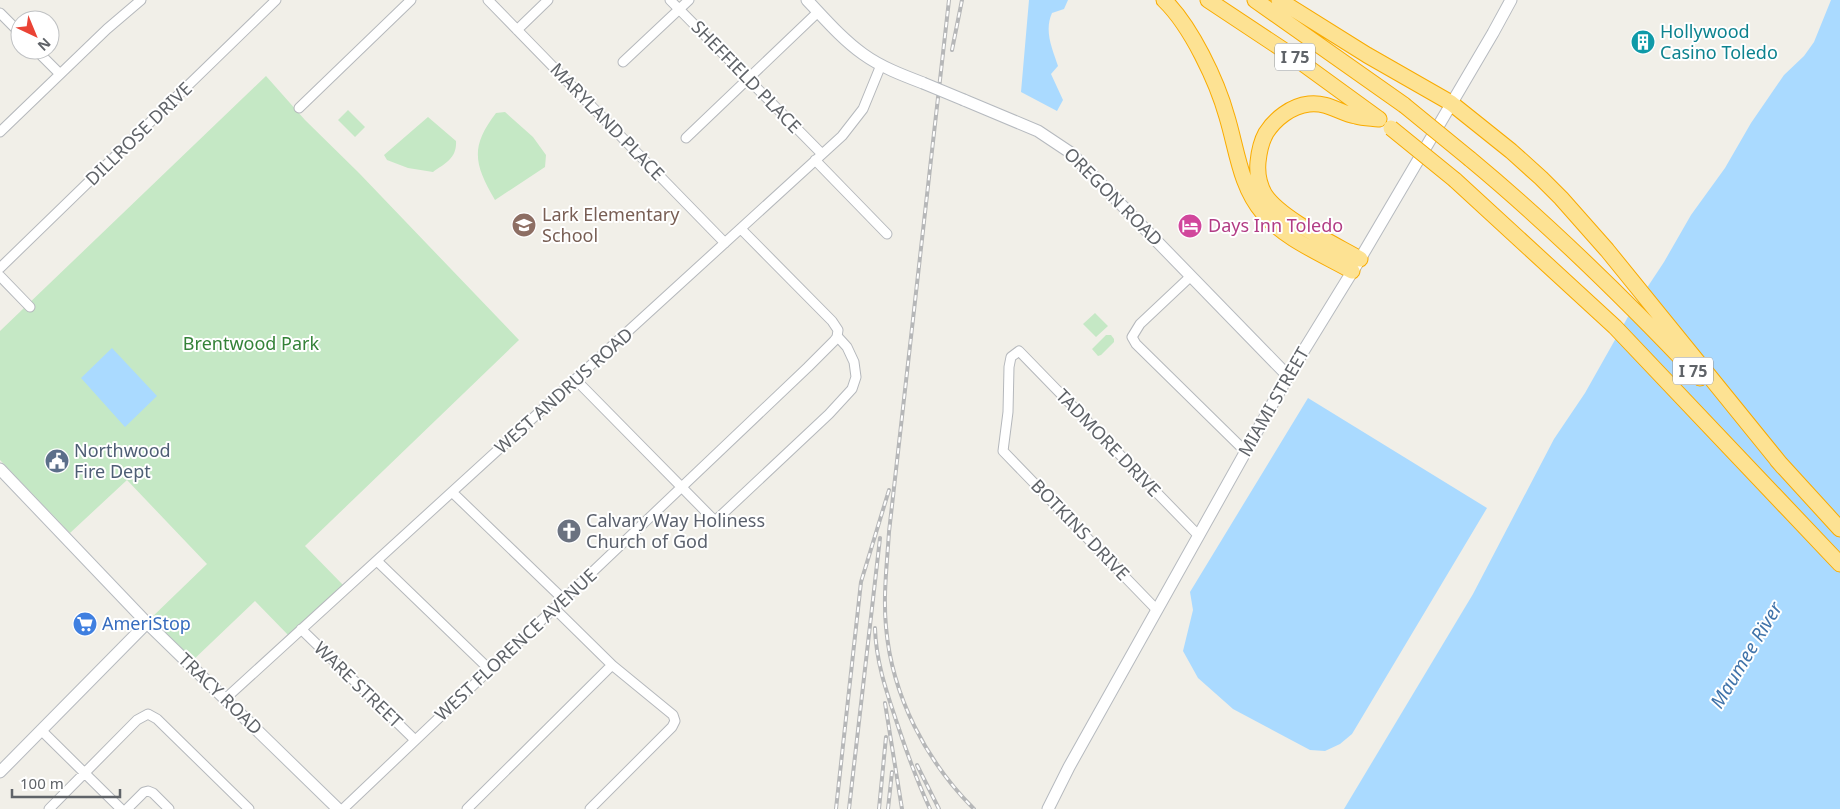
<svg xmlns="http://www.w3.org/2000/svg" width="1840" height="809" font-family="'Noto Sans',sans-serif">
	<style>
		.green { fill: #c5e8c5 }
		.water { fill: #aadaff }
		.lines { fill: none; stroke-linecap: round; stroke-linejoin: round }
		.street-casing { stroke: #b5b8bc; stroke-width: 11 }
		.secondary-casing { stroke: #b6babf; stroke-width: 13 }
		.highway-casing { stroke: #f9ab00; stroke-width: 17 }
		.street { stroke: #fff; stroke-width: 9 }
		.secondary { stroke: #fff; stroke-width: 11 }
		.highway { stroke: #fde293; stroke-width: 15 }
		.rail-casing { stroke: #b6b7b8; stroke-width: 4 }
		.rail { stroke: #fff; stroke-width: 2; stroke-dasharray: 5.5; stroke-linecap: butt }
		.secondary-bridge-casing { stroke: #b6babf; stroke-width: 13; stroke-linecap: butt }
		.highway-bridge-casing { stroke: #f9ab00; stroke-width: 17; stroke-linecap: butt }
		.secondary-bridge { stroke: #fff; stroke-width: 11 }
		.highway-bridge { stroke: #fde293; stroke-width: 15 }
		.labels { text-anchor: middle; stroke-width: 4; stroke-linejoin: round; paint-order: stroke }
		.shield { fill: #fff; stroke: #8f9295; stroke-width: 1 }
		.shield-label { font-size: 16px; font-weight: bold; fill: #5f6368 }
		.culture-label { font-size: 18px; fill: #0d838f; stroke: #fff; text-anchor: start }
		.street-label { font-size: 18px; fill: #5f6368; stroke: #fff }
		.education-label { font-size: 18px; fill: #785e54; stroke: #fff; text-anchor: start }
		.hotel-label { font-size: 18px; fill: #b23c85; stroke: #fff; text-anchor: start }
		.park-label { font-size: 18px; fill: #348238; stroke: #fff }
		.service-label { font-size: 18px; fill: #4e5e75; stroke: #fff; text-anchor: start }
		.worship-label { font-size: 18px; fill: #5b616d; stroke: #fff; text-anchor: start }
		.shop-label { font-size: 18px; fill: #366cbe; stroke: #fff; text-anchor: start }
		.water-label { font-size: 19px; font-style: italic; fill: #4174aa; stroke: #fff }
	</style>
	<rect width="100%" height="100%" fill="#f1efe8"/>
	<path class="green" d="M266,76L305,120L359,173L519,340L305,546L344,586L290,637L255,601L190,663L149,620L207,564L127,480L70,533L0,460V331Z
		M348,110L365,127L355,137L338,120Z
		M505,112L533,137L546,155L545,167L495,200C474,164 470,147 496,113Z
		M428,117L456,141C457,158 446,163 433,172L408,168L387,160L384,155Z
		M1095,313L1108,326L1096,337L1083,324Z
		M1106,335H1111L1114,339V342L1101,355L1098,356L1092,349Z"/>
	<path class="water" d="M1029,0H1068L1064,9L1052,13C1044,31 1052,48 1058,66L1051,74L1063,100L1057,111L1021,92Z
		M1831,0H1840V809H1344L1473,594L1554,439L1585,393L1629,315L1664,262L1691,215L1725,168L1751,123L1784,75L1804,56L1814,42Z
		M112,348L157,396L125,427L81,378Z
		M1308,398L1487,508L1352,734L1340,744L1325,751L1310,750L1233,709L1198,678L1183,651L1193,610L1190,592Z"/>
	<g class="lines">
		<defs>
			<path id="street" d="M488,0L725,243
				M670,0L822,154
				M0,13L20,33
				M517,30L548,0
				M36,50L60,74
				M623,62L689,0
				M299,108L411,0
				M0,132L107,29L141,0
				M686,138L818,12
				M815,160L887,234
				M0,268L276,0
				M0,276L30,307
				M1191,276L1140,324L1132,337L1136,344L1245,451
				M576,380L715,521L829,414L852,389L856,377L854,362L847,347L837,336
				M453,493L563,599
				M377,561L489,669
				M554,608L612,665L673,715L675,721L672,727L590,809
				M1156,609L1003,451L1008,412L1009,367L1011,357L1019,351L1198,535
				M301,629L415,740
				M225,699L842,136L863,109L881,65
				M41,730L121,809
				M49,809L137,720L148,714L157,719L249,809
				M127,809L144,792L148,791L153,793L169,809
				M343,809L808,367L834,341L837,337L838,330L832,321L741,229
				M467,809L612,665"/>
			<path id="secondary" d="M807,0C825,19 842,39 863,54C881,67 902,75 923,83
				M964,100L1038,131L1071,153L1288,376
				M0,469L147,623L338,809
				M0,772L147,623
				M1048,809L1069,767L1288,376L1360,259L1493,33L1511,0"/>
			<path id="highway" d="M1164,0C1191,26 1217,81 1227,117C1237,150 1240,186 1263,213C1283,238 1324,255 1352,271
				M1208,0L1291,55L1379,119
				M1255,0L1404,105
				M1279,0L1367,55L1451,103L1511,151L1541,178L1561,198L1607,250L1783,467
				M1470,159C1552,227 1627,301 1700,378
				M1455,180L1615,327L1840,564
				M1360,259C1334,244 1281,219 1265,195C1259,185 1257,173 1258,162C1259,152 1261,142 1266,133C1275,119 1291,106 1309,104C1329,102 1339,113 1356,116C1363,118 1371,118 1379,119
				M1777,460L1840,529"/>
		</defs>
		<use href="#street" class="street-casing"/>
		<use href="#secondary" class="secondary-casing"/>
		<use href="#highway" class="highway-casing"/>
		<use href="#street" class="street"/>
		<use href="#secondary" class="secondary"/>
		<use href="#highway" class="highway"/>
		<defs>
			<path id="rail" d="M949,0L889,532C887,564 883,596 886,627C892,696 926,761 974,809
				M952,50L962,0
				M875,628C876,664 888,696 899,729C908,756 918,783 930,809
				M885,703L902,809
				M917,765L939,809
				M836,809L861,582L889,490
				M849,809L880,538
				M879,809L886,737
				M888,809L892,772"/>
		</defs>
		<use href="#rail" class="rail-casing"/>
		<use href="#rail" class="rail"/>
		<defs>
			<path id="secondary-bridge" d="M923,83L964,100"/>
			<path id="highway-bridge" d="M1404,105L1470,159
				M1391,128L1455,180"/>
		</defs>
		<use href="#secondary-bridge" class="secondary-bridge-casing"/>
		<use href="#highway-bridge" class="highway-bridge-casing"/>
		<use href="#secondary-bridge" class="secondary-bridge"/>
		<use href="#highway-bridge" class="highway-bridge"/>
	</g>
	<defs>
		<symbol id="building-disc" viewBox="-11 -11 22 22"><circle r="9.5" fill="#0f9aa8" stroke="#fff"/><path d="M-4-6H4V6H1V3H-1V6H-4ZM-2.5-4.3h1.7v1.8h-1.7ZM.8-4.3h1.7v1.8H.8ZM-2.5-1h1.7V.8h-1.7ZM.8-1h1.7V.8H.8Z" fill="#fff"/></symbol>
		<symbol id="school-disc" viewBox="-11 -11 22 22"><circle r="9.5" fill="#8d6e63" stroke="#fff"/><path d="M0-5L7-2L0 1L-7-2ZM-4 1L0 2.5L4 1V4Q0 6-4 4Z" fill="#fff"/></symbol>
		<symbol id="hotel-disc" viewBox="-11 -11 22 22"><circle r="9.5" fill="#d1479c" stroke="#fff"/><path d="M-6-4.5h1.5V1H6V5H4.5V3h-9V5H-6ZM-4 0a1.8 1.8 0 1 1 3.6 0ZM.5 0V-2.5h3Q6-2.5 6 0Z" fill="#fff"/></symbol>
		<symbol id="civic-disc" viewBox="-11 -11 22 22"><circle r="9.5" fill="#5c6f8a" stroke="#fff"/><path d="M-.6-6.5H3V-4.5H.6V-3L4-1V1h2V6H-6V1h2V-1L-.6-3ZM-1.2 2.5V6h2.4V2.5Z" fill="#fff"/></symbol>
		<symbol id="church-disc" viewBox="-11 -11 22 22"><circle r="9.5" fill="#6b7280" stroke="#fff"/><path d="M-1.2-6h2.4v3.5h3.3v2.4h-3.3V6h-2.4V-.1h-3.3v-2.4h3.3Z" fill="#fff"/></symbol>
		<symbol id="supermarket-disc" viewBox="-11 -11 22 22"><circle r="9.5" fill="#3f7fe0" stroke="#fff"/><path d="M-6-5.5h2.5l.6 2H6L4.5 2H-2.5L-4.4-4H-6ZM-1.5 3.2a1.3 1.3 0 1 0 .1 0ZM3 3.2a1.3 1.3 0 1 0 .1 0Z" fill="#fff"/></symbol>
	</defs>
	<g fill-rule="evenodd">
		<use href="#building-disc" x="1629" y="28" width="28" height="28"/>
		<use href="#school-disc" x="510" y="211" width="28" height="28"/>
		<use href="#hotel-disc" x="1176" y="212" width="28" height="28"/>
		<use href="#civic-disc" x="43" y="447" width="28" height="28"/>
		<use href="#church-disc" x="555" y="517" width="28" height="28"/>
		<use href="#supermarket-disc" x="71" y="610" width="28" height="28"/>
	</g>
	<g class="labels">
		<g class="shield">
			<rect x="1275" y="43.5" width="40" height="27" rx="4"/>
			<rect x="1673" y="357.5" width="40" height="27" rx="4"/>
		</g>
		<g class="shield-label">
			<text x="1295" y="63">I 75</text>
			<text x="1693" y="377">I 75</text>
		</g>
		<g class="culture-label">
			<text x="1660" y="38">Hollywood<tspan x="1660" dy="21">Casino Toledo</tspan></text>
		</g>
		<g class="street-label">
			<text transform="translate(746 77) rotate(46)" y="6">SHEFFIELD PLACE</text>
			<text transform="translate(607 122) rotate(46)" y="6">MARYLAND PLACE</text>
			<text transform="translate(139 134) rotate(-44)" y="6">DILLROSE DRIVE</text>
			<text transform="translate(1113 197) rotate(45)" y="6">OREGON ROAD</text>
			<text transform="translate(564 391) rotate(-42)" y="6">WEST ANDRUS ROAD</text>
			<text transform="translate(1274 402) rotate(-60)" y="6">MIAMI STREET</text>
			<text transform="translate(1108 443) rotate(46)" y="6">TADMORE DRIVE</text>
			<text transform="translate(1080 530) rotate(46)" y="6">BOTKINS DRIVE</text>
			<text transform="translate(516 645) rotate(-43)" y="6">WEST FLORENCE AVENUE</text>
			<text transform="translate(358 685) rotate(44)" y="6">WARE STREET</text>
			<text transform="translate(220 694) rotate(44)" y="6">TRACY ROAD</text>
		</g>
		<g class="education-label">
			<text x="542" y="221">Lark Elementary<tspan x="542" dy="21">School</tspan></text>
		</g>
		<g class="hotel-label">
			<text x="1208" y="232">Days Inn Toledo</text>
		</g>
		<g class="park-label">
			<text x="251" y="350">Brentwood Park</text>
		</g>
		<g class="service-label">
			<text x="74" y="457">Northwood<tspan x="74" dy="21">Fire Dept</tspan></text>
		</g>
		<g class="worship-label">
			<text x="586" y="527">Calvary Way Holiness<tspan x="586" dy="21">Church of God</tspan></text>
		</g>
		<g class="shop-label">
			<text x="102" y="630">AmeriStop</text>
		</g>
		<g class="water-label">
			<text transform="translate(1746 655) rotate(-59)" y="7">Maumee River</text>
		</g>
	</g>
	<g transform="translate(35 35) rotate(136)"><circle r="24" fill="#ffffff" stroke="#bfc1c3"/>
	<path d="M0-4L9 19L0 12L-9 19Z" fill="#ea4335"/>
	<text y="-8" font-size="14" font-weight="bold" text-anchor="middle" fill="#5f6368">N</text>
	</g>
	<path d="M12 789v8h108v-8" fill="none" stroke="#5f6368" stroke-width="2.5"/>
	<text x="20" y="789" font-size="15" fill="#5f6368" stroke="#ffffff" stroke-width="4" paint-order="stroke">100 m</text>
</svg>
